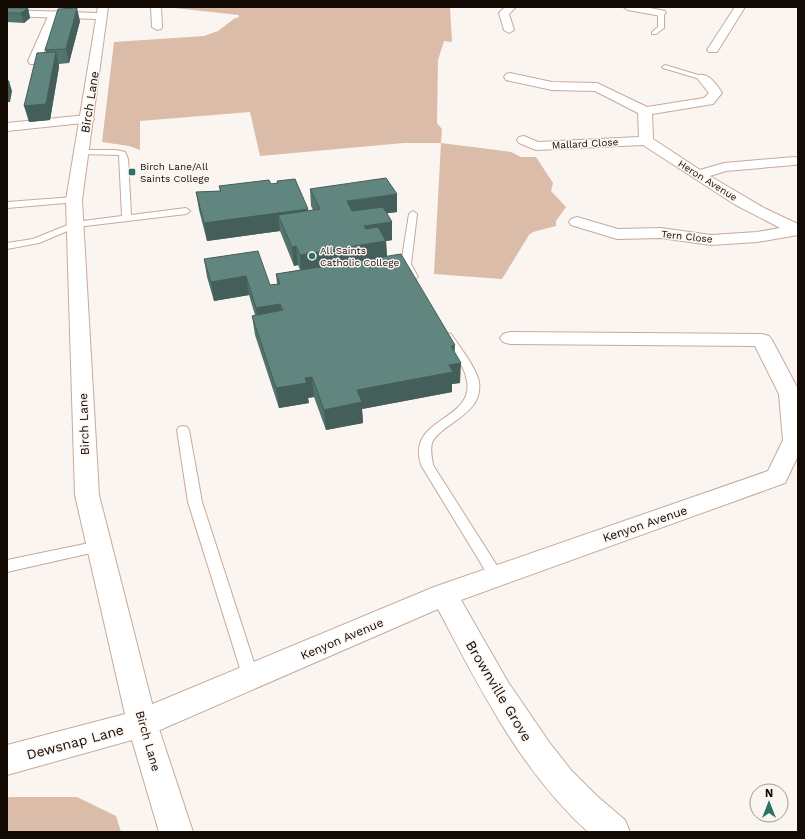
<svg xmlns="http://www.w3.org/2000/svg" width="805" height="839" font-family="'Work Sans',sans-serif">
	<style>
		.green { fill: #dabca8 }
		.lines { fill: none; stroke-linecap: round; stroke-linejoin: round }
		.lane-casing { stroke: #c7aa97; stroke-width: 2 }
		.street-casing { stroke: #c7aa97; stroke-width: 2 }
		.secondary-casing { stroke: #c7aa97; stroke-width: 2 }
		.lane { fill: #fff; fill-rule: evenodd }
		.street { fill: #fff; fill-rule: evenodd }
		.secondary { fill: #fff; fill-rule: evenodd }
		.wall { fill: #53736d }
		.shaded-wall { fill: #445e59 }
		.building { fill: #61867f; stroke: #445e59 }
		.poi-dot { fill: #2c7267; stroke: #fbf5f1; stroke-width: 1.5 }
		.labels { text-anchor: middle; stroke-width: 3; stroke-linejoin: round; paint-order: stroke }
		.far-street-label { font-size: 10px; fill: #140a04; stroke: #fbf5f1 }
		.far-poi-label { font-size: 10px; fill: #140a04; stroke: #fbf5f1; text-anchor: start }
		.street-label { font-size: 12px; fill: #140a04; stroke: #fbf5f1 }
		.near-street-label { font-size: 14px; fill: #140a04; stroke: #fbf5f1 }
	</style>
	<rect width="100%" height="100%" fill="#fbf5f1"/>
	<path class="green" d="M165,7H450L452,42L444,41L438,60L437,123L442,129L441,143L511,152L521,157H536L553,183L551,191L566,207L556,221V226L533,232L529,235L502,279L434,274L441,143H404L260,156L250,112L140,121V150L129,146L102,142L114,42L204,36L218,31L235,18H238L239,15Z
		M10,797H77L116,816L121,832H7V798Z"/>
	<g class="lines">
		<defs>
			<path id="lane" d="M661,11L664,13V28L656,34H652V32L658,27V13Z
				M665,65L705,77L706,78L703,80L663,68L662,67Z
				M79,150H116L125,152L128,159L131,215L186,208L190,211L186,214L77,227L39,243L7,249V243L33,239L75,222L122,216L119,155L82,154H79Z
				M74,197L78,200L77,202L7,208V202Z
				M413,211L417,214L411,264L418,277L413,280L410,279L401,264L409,214Z
				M447,333L451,334C459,346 476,367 479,382C484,415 439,424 432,443C430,451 432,457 433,465L501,572L503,576L501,580L496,582L491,580L421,465C419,458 418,451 420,444C427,418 473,414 467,381C465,365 450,349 442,336Z
				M183,426L187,427L189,430L202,502L259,678L257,683L251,685L245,683L243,678L188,502L177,430L179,427Z
				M99,541L104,542L106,546L104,550L7,572V560Z"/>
			<path id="street" d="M151,7H161L162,27L161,29L157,30L152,27Z
				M505,7H516L509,14L514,30L509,33L504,30L499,13Z
				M623,7H645L665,11L666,13L661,16L628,10Z
				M735,7H745L717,52H709L707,50Z
				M54,11L59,14L40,61L38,64H30L28,61L49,14Z
				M510,73L552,82L597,83L647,107L704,98L709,93L697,78L699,75C709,73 717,85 722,93L713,104L652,114L653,139L700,170L724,163L794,157L798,158V164L794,165L726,171L710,176L764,208L798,224V235L757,242L711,245L661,238L617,239L571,225L569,222L571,219L577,217L618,229L661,228L711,235L757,232L780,228L734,204L643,145L536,150L519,143L517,140L519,137L524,136L538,142L639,137L638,113L595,91L552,90L506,80L504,77L506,74Z
				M87,115L92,116L94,119L92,122L7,131V123Z
				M510,332L762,334L769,336L772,340L798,389V456L785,483L461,600L508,682L549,742L571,770L597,796L625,820L630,832H588C521,771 480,689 438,609L153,733L142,737L131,733L127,723L131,713L434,587L768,471L783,440L779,394L755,346L510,344L503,342L500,338L503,334Z"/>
			<path id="secondary" d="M98,7H108L82,200L99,495L157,723L193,832H159L132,740L7,775V745L125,714L75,495L66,200L96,19L7,16V10L97,13Z"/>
		</defs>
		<use href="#lane" class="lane-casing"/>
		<use href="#street" class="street-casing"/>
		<use href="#secondary" class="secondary-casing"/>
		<use href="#lane" class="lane"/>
		<use href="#street" class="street"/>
		<use href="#secondary" class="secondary"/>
	</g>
	<path class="wall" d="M7,8H28L30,18L24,23L7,22Z
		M80,21L69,63L59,64V67L50,120L29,122L46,53L45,50Z
		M277,181L308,211L313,210L311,206L310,189L397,212L387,213L392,222V240L386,241L387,256L454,352L460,383L452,384V392L362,409L363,423L326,430L314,397L308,398L309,403L279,408L255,335L252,316L255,315L249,295L214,301L207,277L204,259L270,285L277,284L276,274L300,270L298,265L294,266L280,231L207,241L199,210L196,192L220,191L219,186L271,184L277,183Z"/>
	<path class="shaded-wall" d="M28,8L30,18L24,23L21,13Z
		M77,8L80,21L69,63L66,49Z
		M56,52L59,67L50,120L29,122L24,106Z
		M9,81L12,91L10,102H7V89Z
		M397,194V212L347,219V201Z
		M308,209L310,227L278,215L280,231L207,241L204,223Z
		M392,222V240L371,244L386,241L387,260L301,273L300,255L364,226Z
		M296,246L298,265L294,266L292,247Z
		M246,276L249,295L214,301L211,282Z
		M280,304L282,323L259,327L256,308Z
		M455,345L454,364L461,363L460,383L452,384V392L362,409L363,423L326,430L324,410L357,390L451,346Z
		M312,377L314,397L308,398L309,403L279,408L276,388L305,378Z"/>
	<path class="building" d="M7,8H28L21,13H7Z
		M77,8L66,49L45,50L58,9Z
		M56,52L46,104L24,106L37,53Z
		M7,81H9L7,89Z
		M386,178L397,194L347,201L352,211L383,207L392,222L364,226L366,229L378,227L386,241L300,255L296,246L292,247L278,215L320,209L310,189Z
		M295,179L308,209L204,223L196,192L221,191L219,186L269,180L271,184L278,183L277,181Z
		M258,251L270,285L280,284L276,274L401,254L455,345L451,346L461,363L449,365L453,372L357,390L362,402L324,410L312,377L305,378L307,383L276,388L252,316L283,310L280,304L256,308L246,276L211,282L204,259Z"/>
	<g class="poi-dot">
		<rect x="128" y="168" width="8" height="8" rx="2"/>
		<circle cx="312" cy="256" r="4"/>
	</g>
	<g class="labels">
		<g class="far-street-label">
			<text transform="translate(585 143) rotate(-3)" y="4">Mallard Close</text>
			<text transform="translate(708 180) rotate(32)" y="4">Heron Avenue</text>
			<text transform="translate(687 236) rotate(6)" y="4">Tern Close</text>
		</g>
		<g class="far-poi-label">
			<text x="140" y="170">Birch Lane/All<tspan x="140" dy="12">Saints College</tspan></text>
			<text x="320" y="254">All Saints<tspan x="320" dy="12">Catholic College</tspan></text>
		</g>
		<g class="street-label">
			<text transform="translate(90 102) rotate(-81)" y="4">Birch Lane</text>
			<text transform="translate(84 424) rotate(-92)" y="4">Birch Lane</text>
			<text transform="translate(645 524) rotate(-19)" y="4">Kenyon Avenue</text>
			<text transform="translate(342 639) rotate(-23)" y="4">Kenyon Avenue</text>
			<text transform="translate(148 741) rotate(74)" y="4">Birch Lane</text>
		</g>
		<g class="near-street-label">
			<text transform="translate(499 691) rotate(59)" y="5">Brownville Grove</text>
			<text transform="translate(75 742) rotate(-15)" y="5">Dewsnap Lane</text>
		</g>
	</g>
	<rect width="805" height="839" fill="none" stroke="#140a04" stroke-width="16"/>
	<g transform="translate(769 803)"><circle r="19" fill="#fbf5f1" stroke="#9f9792"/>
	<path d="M0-3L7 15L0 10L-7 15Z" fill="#2c7267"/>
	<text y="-6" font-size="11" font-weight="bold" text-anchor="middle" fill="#140a04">N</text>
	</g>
</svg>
